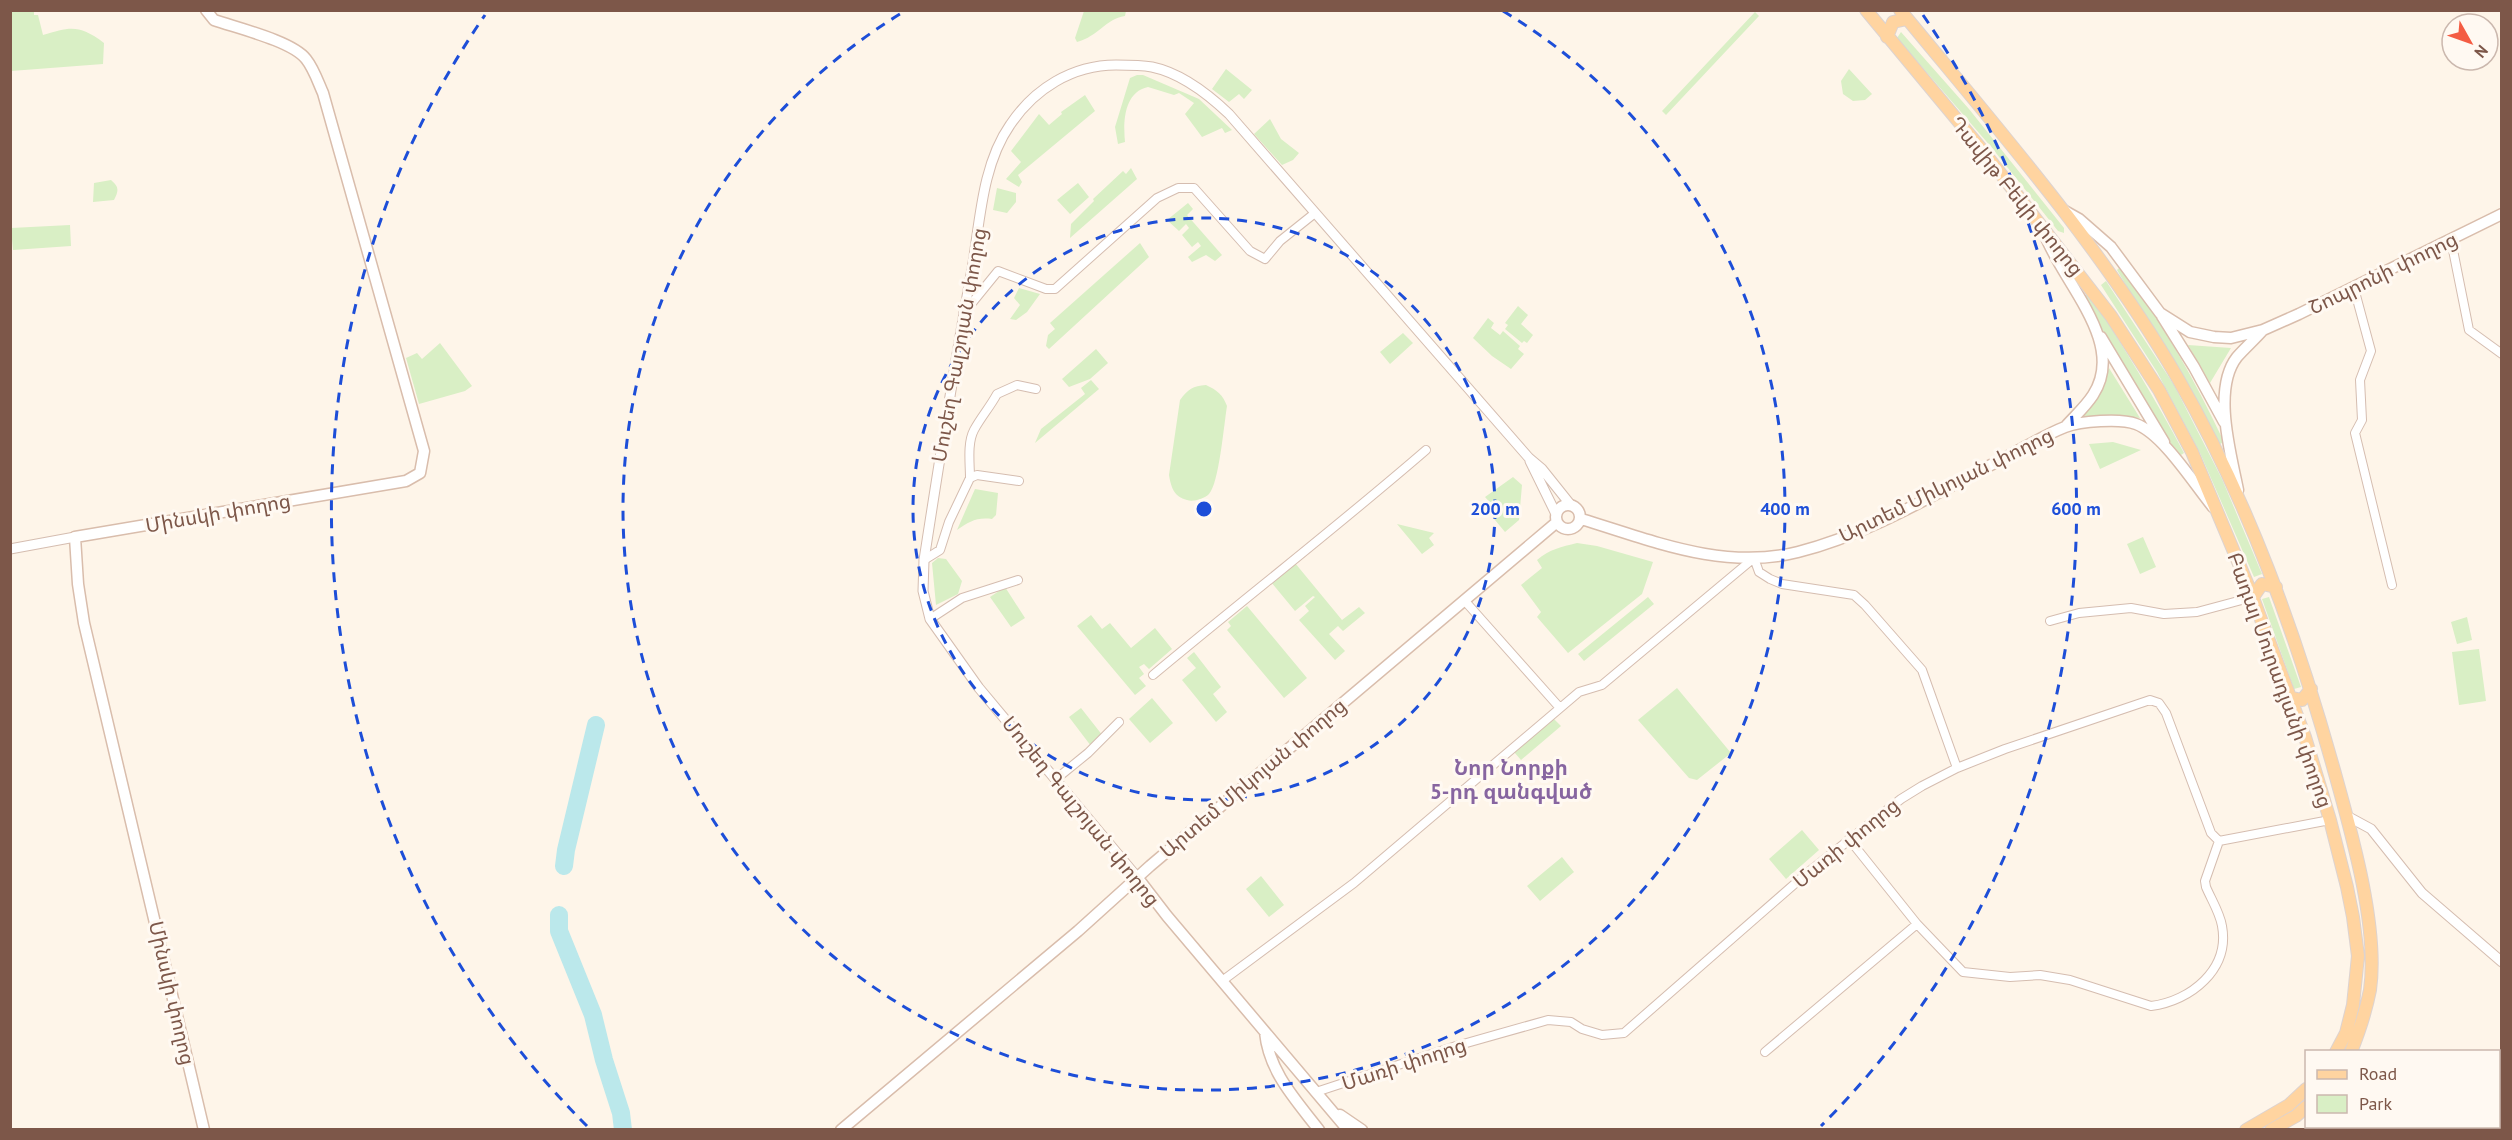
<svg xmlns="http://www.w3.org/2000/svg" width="2512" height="1140" font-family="'PT Sans','Noto Sans Armenian',sans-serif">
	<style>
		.green { fill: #d9efc5 }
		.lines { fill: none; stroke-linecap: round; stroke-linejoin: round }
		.river { stroke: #bbe8eb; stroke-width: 18 }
		.minor-casing { stroke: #d5bdb0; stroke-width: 10 }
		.tertiary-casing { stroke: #d5bdb0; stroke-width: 11 }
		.secondary-casing { stroke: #d9bdac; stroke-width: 13 }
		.primary-casing { stroke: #ddd3d0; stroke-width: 14 }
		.minor { stroke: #fff; stroke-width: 8 }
		.tertiary { stroke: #fff; stroke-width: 9 }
		.secondary { stroke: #fff; stroke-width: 10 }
		.primary { stroke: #ffd4a0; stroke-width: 12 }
		.ring { fill: none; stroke: #1d4ed8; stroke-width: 3; stroke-dasharray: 10 8 }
		.labels { text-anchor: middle; stroke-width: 6; stroke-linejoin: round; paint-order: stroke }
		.street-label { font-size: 20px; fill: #7d5749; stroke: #fff9f2 }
		.neighbourhood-label { font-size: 21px; font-weight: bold; fill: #8765a0; stroke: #fff9f2 }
		.centre { fill: #1d4ed8; stroke: #fff9f2; stroke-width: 3 }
		.ring-label { font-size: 18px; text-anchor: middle; font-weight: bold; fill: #1d4ed8; stroke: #fff9f2; stroke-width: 6; stroke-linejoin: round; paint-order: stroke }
	</style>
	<rect width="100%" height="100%" fill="#fef5e9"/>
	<path class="green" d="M11,10L34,11V15H38L43,35C70,27 79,24 104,43L103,64L11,71Z
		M1084,11V10L1126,11L1125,16C1105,19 1099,36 1077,42L1075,38Z
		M1755,12L1759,16L1666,115L1662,111Z
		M1901,32L1969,109L2064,228V233L2058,231L1992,148L1897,38Z
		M1226,69L1252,90L1244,99L1239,94L1229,102L1212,89Z
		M1849,69L1872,94L1865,100L1853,101L1843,94L1841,81Z
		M1137,75H1143L1199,99L1232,130L1225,133L1222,128L1202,137L1185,114L1194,103L1179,93L1174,95L1148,87C1124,92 1123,122 1125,142L1118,144L1115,127L1130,78Z
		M1085,95L1095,111L1018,175L1022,182L1019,187L1006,179L1021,162L1011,151L1039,114L1049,125L1062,114L1061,112Z
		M1270,119L1281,139L1299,153L1293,160L1282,165L1254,134Z
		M1131,168L1137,179L1070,238L1071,224L1094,201L1093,199L1123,171L1126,174Z
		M111,180C119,187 119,190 114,200L93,202L94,183Z
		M1078,183L1089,197L1070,214L1057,200Z
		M997,188L1016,193V202L1007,213L993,210Z
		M1188,203L1193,209L1187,215L1222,255L1215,261L1206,255L1192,262L1188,257L1201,246L1198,242L1192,247L1182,235L1189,228L1186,224L1179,231L1167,220Z
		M70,225L71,246L13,250L11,228Z
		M1140,243L1149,257L1049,349L1046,346L1048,335L1055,329L1050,323Z
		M2121,266C2162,322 2195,380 2224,442L2220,444L2117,270Z
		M2106,281L2174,385L2222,479L2262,574L2254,577L2200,453L2157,372L2101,285Z
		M1019,288L1040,294L1027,312L1016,320L1010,319L1020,305L1014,298Z
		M2089,293C2123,346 2155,398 2184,453L2181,455L2168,440L2083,297Z
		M1518,306L1528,315L1521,324L1533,335L1527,343L1524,341L1522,343L1505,329L1508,325L1505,323Z
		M1488,318L1494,323L1491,328L1500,335L1503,331L1520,346L1518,349L1524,354L1511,369L1492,356L1473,338Z
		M1403,333L1413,343L1390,364L1380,352Z
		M440,343L472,386L465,391L419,404L406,358L417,353L422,359Z
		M2188,345L2231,348L2210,383Z
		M1096,349L1108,363L1090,379L1069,387L1062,379Z
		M2109,368L2140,418L2112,415L2080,419L2098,394Z
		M1091,380L1099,389L1035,443L1041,429L1085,394L1081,388Z
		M1206,385C1217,390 1223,395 1227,406C1224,424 1219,484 1209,494C1204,499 1193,502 1187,500C1174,497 1171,487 1169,475L1180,400C1188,389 1193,386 1206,385Z
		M2113,442L2141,450L2100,469L2089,444Z
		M1513,477L1522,485L1519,520L1505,532L1490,514L1496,509L1485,497Z
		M975,489L998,493L996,515L992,519C976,517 969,522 957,530Z
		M1397,524L1434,533L1429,538L1434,545L1422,554Z
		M2143,537L2156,567L2140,574L2127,544Z
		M1577,543L1597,546L1653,562L1642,594L1568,653L1537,617L1541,612L1521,585L1542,568L1537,560C1550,549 1561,547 1577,543Z
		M938,558L946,559L962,581L958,594L936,605L932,563Z
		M1295,563L1342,620L1359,607L1365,613L1343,631L1338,626L1329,634L1345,651L1335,660L1299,620L1309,611L1305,606L1315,597L1313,596L1295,611L1271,582Z
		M1005,587L1025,618L1011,627L990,597Z
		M1648,597L1654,604L1584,661L1578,654Z
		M2269,597L2301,687L2294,689L2262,599Z
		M1247,606L1307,678L1284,698L1227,630L1231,626L1228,622Z
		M1091,615L1102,629L1110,623L1131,648L1155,628L1172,649L1149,669L1144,664L1139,667L1144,674L1139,678L1146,686L1135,695L1077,626Z
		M2467,617L2472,640L2457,644L2451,622Z
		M2479,649L2486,701L2459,705L2452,652Z
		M1194,652L1221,687L1213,694L1227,712L1216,722L1182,680L1196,668L1187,658Z
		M1677,688L1731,753L1697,780L1689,778L1638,720Z
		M1152,698L1173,723L1150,743L1129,719Z
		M1081,708L1103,736L1091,746L1069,717Z
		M1554,719L1561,726L1521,760L1514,752Z
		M1802,830L1819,850L1786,879L1769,859Z
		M1562,857L1574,872L1540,901L1527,886Z
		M1261,876L1284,905L1269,917L1246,889Z"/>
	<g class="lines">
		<path class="river" d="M564,866L566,850L596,725
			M559,915V931L593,1015L604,1060L621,1113L623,1130"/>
		<defs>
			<path id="minor" d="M2451,240L2469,330L2502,354
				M2354,288L2371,351L2360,380L2362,420L2355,433L2392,585
				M963,314L998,271L1046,289H1055L1157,198L1178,188H1194L1250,251L1265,259L1280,241L1315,213
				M970,478C970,464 967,443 974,430C981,417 990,407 997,394L1017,385L1036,389
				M924,560L940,550L949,522L970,478L977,475L1019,481
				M1464,600L1560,708
				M930,619L962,598L1018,580
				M2050,621L2079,613L2131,608L2164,614L2197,612L2253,597
				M1153,675C1244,599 1337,527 1426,450
				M1056,779L1088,753L1119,722
				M1849,839L1917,924L1963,972L2010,977L2040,975L2070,980L2151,1006C2191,1001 2230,969 2222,926C2220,913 2211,899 2206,887L2205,881L2219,841
				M2219,841L2330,820
				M1222,981L1354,883L1579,692L1602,685L1754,558L1759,572L1770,579L1782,584L1854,595L1865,605L1922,670L1957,768
				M1765,1052L1917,924
				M1316,1092L1456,1046L1548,1020L1571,1022L1582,1029L1602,1035L1624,1033L1806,874L1901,799L1922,786L1957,768L2005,749L2150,700L2159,703L2166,713L2211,833L2219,841"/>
			<path id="tertiary" d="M1530,461L1556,514
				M10,549L75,537
				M2347,816L2371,829L2422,893L2502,962
				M1137,877L979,688L930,619L923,591L924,560C939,463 954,366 972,269C980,222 982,165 1010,125C1034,89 1072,65 1116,65C1127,65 1141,65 1152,67C1181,73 1208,94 1229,114L1529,458L1542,469L1570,504"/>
			<path id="secondary" d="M2063,210L2079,219L2111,247L2160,313L2190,332L2214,337L2231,338L2263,330L2299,314L2502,214
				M2045,235C2063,283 2127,343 2093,395C2086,406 2075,416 2066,426
				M2162,316L2194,367L2224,422
				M2101,337L2164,442
				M2238,490C2231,454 2212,389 2237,357C2245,348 2255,339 2263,330
				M1556 517a12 12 0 1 1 24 0a12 12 0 1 1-24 0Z
				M1581,519C1651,540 1723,571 1798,552C1873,533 1943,489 2012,454C2029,445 2047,434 2065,427C2080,421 2121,418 2136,424C2163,434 2194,484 2213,507
				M1137,877L1167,916L1348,1130
				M1265,1032C1269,1072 1295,1099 1319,1130
				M1340,1115L1362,1130
				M204,1130L84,623L78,584L75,537L406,481L420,473L424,451L323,93C318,82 314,69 306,59C292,41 237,28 214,20L206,10
				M841,1130L1078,931L1150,866L1557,522"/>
			<path id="primary" d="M1866,10L1983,151L2111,316L2159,390L2192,452L2250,590L2305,737L2330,820L2347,887L2353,917L2358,956L2353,1005L2346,1033L2336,1052
				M1900,10C1997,128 2100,245 2177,377C2248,500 2296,634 2334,770C2351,831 2379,927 2370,990C2366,1011 2359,1032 2351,1052
				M1887,37L1893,22L1907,19
				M2253,597L2262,584L2276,587
				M2288,697L2302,700L2311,689
				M2246,1130L2289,1105L2306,1089
				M2271,1130L2296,1116L2306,1107"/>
		</defs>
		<use href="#minor" class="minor-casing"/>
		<use href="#tertiary" class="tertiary-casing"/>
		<use href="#secondary" class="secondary-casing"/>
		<use href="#primary" class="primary-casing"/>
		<use href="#minor" class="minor"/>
		<use href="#tertiary" class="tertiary"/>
		<use href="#secondary" class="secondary"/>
		<use href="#primary" class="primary"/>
	</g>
	<g class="ring">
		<circle cx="1204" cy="509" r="291"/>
		<path d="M1503 11A581 581 0 1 1 905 11"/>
		<path d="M587 1126A872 872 0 0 1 485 15M1923 15A872 872 0 0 1 1821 1126"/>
	</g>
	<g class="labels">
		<g class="street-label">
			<text transform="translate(2017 196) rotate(51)" y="7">Դավիթ Բեկի փողոց</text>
			<text transform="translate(2383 273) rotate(-26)" y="7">Շոպրոնի փողոց</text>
			<text transform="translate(959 345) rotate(-80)" y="7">Մուշեղ Գալշոյան փողոց</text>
			<text transform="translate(1946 485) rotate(-26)" y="7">Արտեմ Միկոյան փողոց</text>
			<text transform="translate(218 513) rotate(-10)" y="7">Մինսկի փողոց</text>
			<text transform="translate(2280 680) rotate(70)" y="7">Բադալ Մուրադյանի փողոց</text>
			<text transform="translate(1253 778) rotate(-40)" y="7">Արտեմ Միկոյան փողոց</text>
			<text transform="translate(1081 811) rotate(51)" y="7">Մուշեղ Գալշոյան փողոց</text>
			<text transform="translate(1846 843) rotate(-39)" y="7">Մառի փողոց</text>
			<text transform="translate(172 993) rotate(77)" y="7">Մինսկի փողոց</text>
			<text transform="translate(1404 1064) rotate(-18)" y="7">Մառի փողոց</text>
		</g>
		<g class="neighbourhood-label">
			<text x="1511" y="775">Նոր Նորքի<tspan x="1511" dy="24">5-րդ զանգված</tspan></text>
		</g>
	</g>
	<circle cx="1204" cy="509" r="9" class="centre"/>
	<g class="ring-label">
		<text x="1495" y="515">200 m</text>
		<text x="1785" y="515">400 m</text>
		<text x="2076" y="515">600 m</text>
	</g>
	<rect width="2512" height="1140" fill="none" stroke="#7d5749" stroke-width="24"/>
	<rect x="2305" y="1050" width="195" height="78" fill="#fff9f2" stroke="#cbb8ae" stroke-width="1.5"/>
	<rect x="2317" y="1070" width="30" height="9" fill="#ffd4a0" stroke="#cbb8ae" stroke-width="1.5"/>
	<text x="2359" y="1080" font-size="18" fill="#7d5749">Road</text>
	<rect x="2317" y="1095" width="30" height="18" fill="#d9efc5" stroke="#cbb8ae" stroke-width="1.5"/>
	<text x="2359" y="1110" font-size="18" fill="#7d5749">Park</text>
	<g transform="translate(2470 42) rotate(130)"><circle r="28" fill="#fff9f2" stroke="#cbb8ae" stroke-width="1.5"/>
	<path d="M0-4.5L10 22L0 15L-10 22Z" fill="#f45c43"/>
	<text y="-9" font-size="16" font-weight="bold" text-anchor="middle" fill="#7d5749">N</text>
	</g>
</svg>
